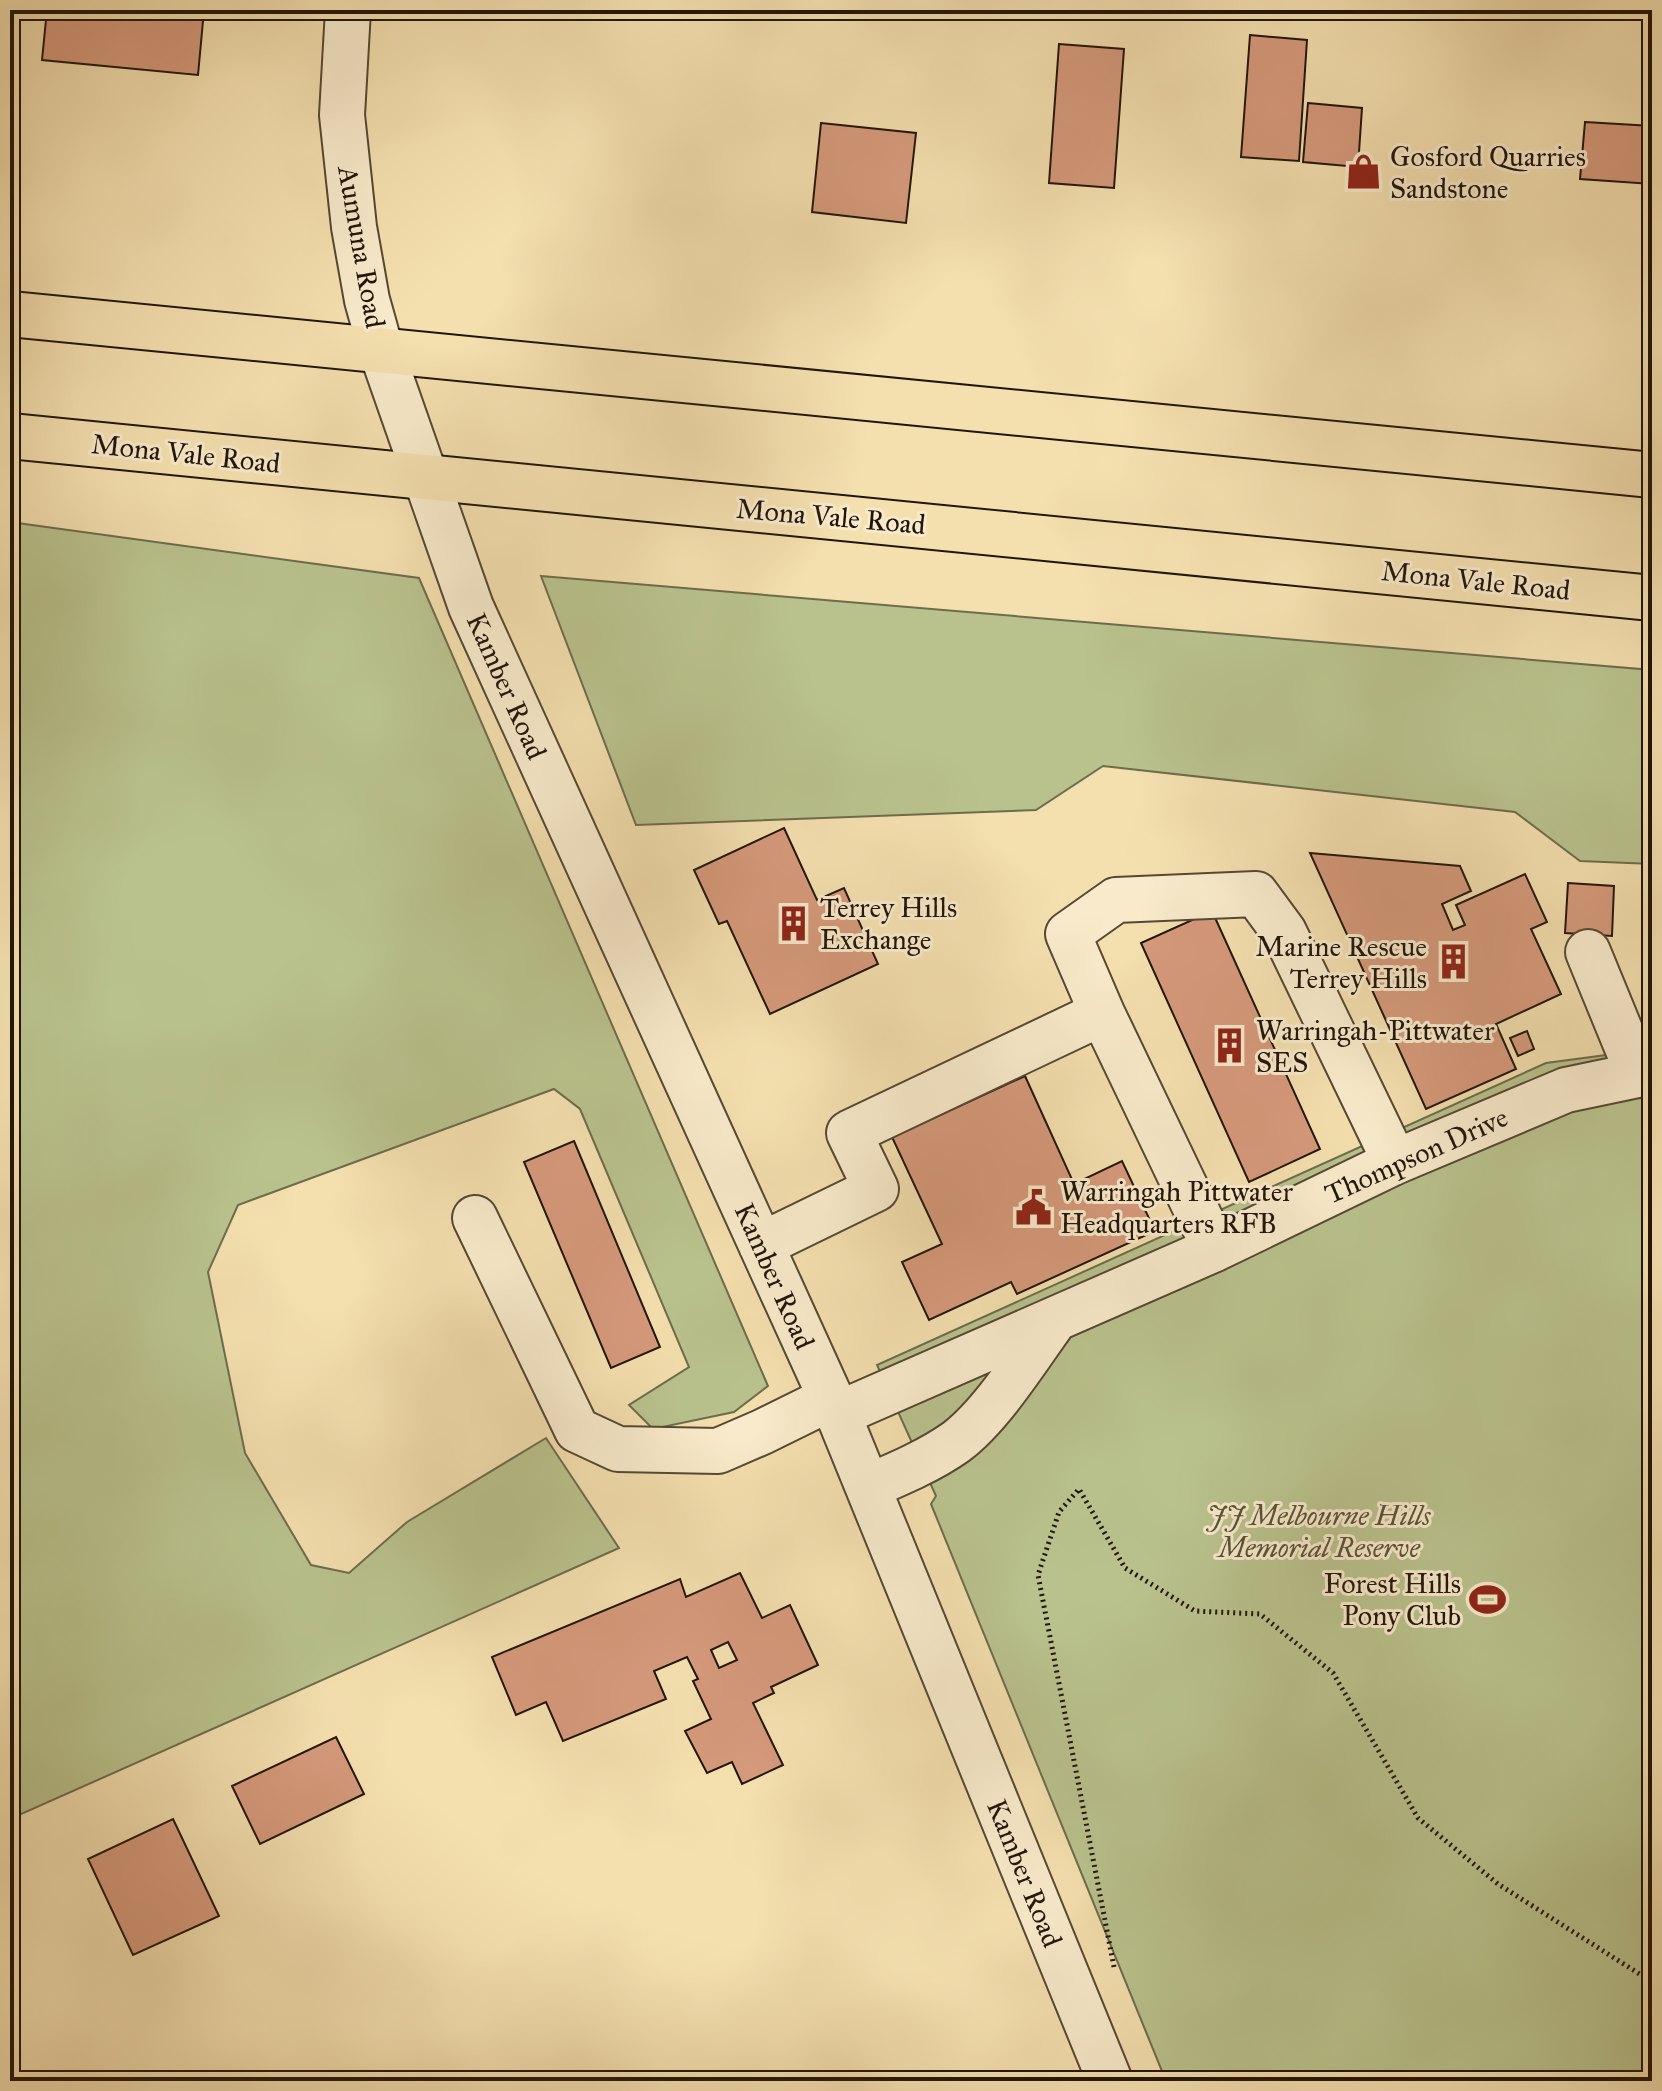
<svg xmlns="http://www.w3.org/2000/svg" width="1662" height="2091" font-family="'IM FELL Great Primer',serif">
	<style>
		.green { fill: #b9c28d; stroke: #6d6c4c; stroke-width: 2 }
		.building { fill: #d5997b; stroke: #21150b; stroke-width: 2; fill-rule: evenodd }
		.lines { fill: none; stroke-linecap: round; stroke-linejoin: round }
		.minor-casing { stroke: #564834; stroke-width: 48 }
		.highway-casing { stroke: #21150b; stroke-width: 48 }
		.path { stroke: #21150b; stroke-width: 5; stroke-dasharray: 2 4; stroke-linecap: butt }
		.minor { stroke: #f8eacb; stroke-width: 44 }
		.highway { stroke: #f4dfaf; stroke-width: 44 }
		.labels { text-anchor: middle; stroke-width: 6; stroke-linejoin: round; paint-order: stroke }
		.poi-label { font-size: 28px; fill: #21150b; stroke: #f8eacb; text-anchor: start }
		.street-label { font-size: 28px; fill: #21150b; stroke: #f8eacb }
		.park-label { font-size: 28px; font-style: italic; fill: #565238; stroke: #f8eacb }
	</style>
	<rect width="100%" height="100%" fill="#f4dfaf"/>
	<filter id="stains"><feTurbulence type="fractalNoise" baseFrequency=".0025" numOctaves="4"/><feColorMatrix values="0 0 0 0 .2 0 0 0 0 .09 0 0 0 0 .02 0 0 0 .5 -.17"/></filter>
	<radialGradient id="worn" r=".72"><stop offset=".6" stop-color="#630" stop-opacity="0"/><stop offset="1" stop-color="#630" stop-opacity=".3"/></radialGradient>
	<path class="green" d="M10,522L419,578L768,1386L734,1412L653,1429L629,1405L689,1367L580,1109L554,1089L238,1205L208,1272L245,1453L311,1565L349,1573L407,1522L546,1438L619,1548L10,1819Z
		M541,576L1652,670V864L1580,861L1515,812L1103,766L1036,810L636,825Z
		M1652,1049V2081H1166L931,1504L936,1496L877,1365L1546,1063Z"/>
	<path class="building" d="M47,10H204L198,75L42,60Z
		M1250,35L1307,40L1299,161L1241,157Z
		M1059,44L1124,49L1114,188L1049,183Z
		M1308,103L1362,108L1358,167L1303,162Z
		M1585,122L1652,126V184L1580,179Z
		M821,123L916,133L906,223L812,212Z
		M784,828L817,900L844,888L878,964L770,1014L727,921L719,924L694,870Z
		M1310,853L1460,866L1471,891L1442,904L1453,930L1465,925L1456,905L1525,874L1547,922L1531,929L1561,994L1496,1024L1516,1069L1426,1109Z
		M1568,883L1614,886L1612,936L1565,933Z
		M1212,911L1320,1149L1249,1182L1141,943Z
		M1527,1031L1534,1049L1518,1056L1510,1038Z
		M1025,1076L1074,1184L1122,1161L1155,1231L1017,1294L1011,1282L929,1320L902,1262L942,1244L892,1137Z
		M574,1141L660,1347L611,1368L524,1162Z
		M740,1573L762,1618L790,1605L818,1665L771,1687L774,1693L753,1703L783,1765L742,1784L732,1762L707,1773L685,1731L711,1719L693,1681L698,1679L687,1657L654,1671L666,1699L563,1741L546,1702L516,1715L492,1657L680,1579L686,1597ZM728,1642L737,1660L719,1668L711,1650Z
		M336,1737L364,1794L260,1844L232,1786Z
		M173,1819L219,1916L133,1955L88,1859Z"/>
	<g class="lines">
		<defs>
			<path id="minor" d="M348,10L342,115L354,227L367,300L381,350L471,607L838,1414L1110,2081
				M1588,952L1629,1052L1634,1075
				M1102,1013L1068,934L1116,900L1256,894L1284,932L1395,1162
				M475,1218L577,1430L618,1449L718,1451L762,1432L831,1398
				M761,1245L876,1189L849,1133L1102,1013L1215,1249
				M838,1414L1215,1249L1395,1162L1566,1090L1652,1072
				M868,1487C898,1474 929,1461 956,1442C992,1415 1027,1358 1054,1321"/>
			<path id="highway" d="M10,314L1652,475
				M10,436L1652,598"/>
		</defs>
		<use href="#minor" class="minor-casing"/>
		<use href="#highway" class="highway-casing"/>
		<path class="path" d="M1114,1967L1038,1575L1059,1512L1079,1489L1125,1568L1195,1611L1260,1614L1333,1673L1418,1818L1498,1884L1652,1982"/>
		<use href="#minor" class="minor"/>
		<use href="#highway" class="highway"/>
	</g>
	<defs>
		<symbol id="shop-bare" viewBox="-9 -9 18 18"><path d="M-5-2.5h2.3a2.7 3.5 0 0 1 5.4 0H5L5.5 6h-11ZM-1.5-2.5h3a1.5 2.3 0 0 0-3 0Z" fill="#8f2418" stroke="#f8eacb" stroke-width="2.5" paint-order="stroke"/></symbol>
		<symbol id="building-bare" viewBox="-9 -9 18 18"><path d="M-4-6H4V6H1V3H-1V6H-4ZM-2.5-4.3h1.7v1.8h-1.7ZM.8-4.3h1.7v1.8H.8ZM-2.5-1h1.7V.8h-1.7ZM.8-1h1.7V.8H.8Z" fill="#8f2418" stroke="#f8eacb" stroke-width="2.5" paint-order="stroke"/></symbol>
		<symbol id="civic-bare" viewBox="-9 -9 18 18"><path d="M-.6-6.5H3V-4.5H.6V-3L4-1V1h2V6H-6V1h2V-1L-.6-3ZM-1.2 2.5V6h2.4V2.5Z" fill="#8f2418" stroke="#f8eacb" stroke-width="2.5" paint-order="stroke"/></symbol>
		<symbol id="stadium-bare" viewBox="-9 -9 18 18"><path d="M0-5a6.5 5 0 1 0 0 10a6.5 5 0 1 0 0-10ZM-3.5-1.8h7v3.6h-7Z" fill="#8f2418" stroke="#f8eacb" stroke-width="2.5" paint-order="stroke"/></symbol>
	</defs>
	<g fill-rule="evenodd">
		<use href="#shop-bare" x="1338" y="146" width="51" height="51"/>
		<use href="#building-bare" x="768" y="898" width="51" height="51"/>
		<use href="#building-bare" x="1428" y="936" width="51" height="51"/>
		<use href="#building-bare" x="1204" y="1020" width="51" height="51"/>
		<use href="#civic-bare" x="1008" y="1182" width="51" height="51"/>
		<use href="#stadium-bare" x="1462" y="1574" width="51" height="51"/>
	</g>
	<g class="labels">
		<g class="poi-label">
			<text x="1390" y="166">Gosford Quarries<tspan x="1390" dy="32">Sandstone</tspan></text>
			<text x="820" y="917">Terrey Hills<tspan x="820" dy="32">Exchange</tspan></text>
			<text x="1427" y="956" text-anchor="end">Marine Rescue<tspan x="1427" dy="32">Terrey Hills</tspan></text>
			<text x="1256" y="1040">Warringah-Pittwater<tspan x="1256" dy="32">SES</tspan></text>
			<text x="1060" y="1201">Warringah Pittwater<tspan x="1060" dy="32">Headquarters RFB</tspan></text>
			<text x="1461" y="1593" text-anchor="end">Forest Hills<tspan x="1461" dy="32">Pony Club</tspan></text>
		</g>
		<g class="street-label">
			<text transform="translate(362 247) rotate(80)" y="10">Aumuna Road</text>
			<text transform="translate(186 453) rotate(6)" y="10">Mona Vale Road</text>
			<text transform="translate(831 516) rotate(5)" y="10">Mona Vale Road</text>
			<text transform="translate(1476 580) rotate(6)" y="10">Mona Vale Road</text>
			<text transform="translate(507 686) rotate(66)" y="10">Kamber Road</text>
			<text transform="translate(1416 1155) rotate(-24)" y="10">Thompson Drive</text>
			<text transform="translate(775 1276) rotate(66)" y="10">Kamber Road</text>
			<text transform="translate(1025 1873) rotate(68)" y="10">Kamber Road</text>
		</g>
		<g class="park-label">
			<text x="1319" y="1525">JJ Melbourne Hills<tspan x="1319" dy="32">Memorial Reserve</tspan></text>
		</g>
	</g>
	<rect width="1662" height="2091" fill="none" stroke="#f4dfaf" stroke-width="40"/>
	<rect x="12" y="12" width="1638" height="2067" fill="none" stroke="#21150b" stroke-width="4"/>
	<rect x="20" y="20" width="1622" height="2051" fill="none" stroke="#21150b" stroke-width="2"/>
	<rect width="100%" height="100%" filter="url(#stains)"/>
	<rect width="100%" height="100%" fill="url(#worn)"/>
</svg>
